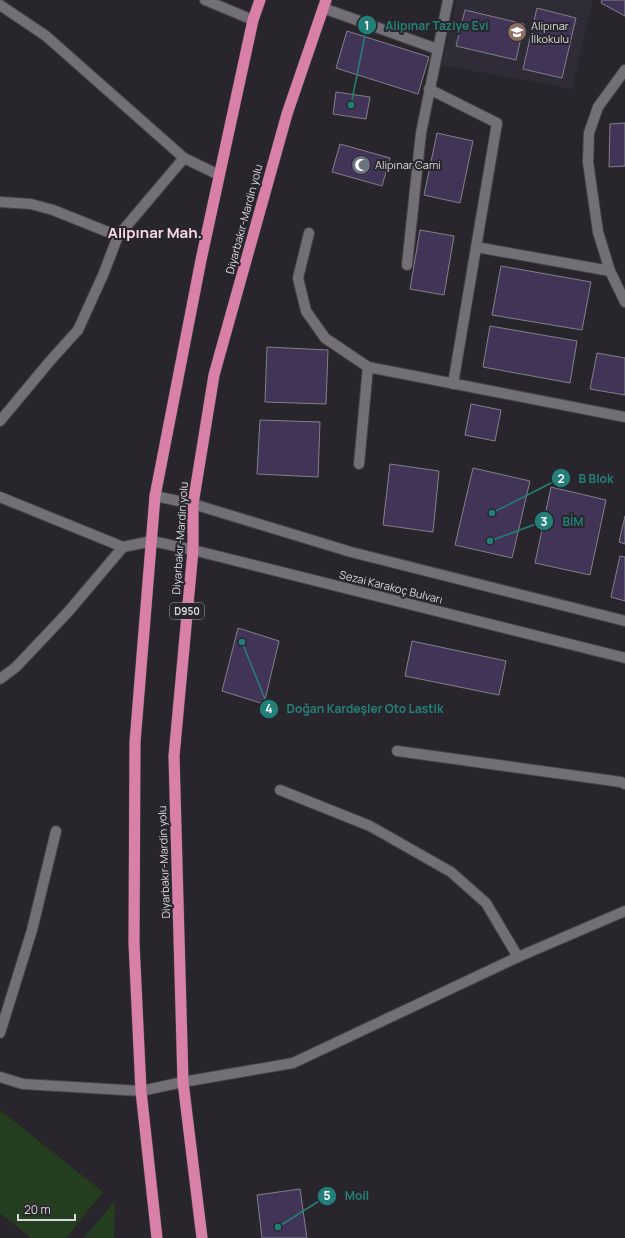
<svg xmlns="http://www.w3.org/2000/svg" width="625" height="1238" font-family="Manrope,sans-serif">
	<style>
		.built { fill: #2f2b37 }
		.green { fill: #263e20 }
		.building { fill: #423457; stroke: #838088 }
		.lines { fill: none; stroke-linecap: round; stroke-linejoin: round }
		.minor-casing { stroke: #454348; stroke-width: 12 }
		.tertiary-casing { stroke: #454348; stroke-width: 12 }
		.trunk-casing { stroke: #454348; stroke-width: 12 }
		.minor { stroke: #726f77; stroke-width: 10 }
		.tertiary { stroke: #726f77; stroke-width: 10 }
		.trunk { stroke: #d980a8; stroke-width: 11 }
		.labels { text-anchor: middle; stroke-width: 4; stroke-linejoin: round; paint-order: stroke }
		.shield { fill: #28262c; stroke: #a4a3a7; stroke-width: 1 }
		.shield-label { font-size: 10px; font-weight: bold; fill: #d9d8dc }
		.poi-label { font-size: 11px; fill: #d9d8dc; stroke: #28262c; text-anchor: start }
		.street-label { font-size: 11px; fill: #d9d8dc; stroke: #28262c }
		.district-label { font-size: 15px; font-weight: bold; fill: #f9d8e4; stroke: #28262c }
		.leader { fill: none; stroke: #238079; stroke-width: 1.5 }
		.callout-dot { fill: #238079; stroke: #28262c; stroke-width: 1.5 }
		.mark-label { font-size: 12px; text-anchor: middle; font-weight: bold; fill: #fff }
		.callout-label { font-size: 12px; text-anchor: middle; font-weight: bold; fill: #238079; stroke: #28262c; stroke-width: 4; stroke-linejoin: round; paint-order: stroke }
	</style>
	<rect width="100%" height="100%" fill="#28262c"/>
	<path class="built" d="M457,0H593L572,89L441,65Z"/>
	<path class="green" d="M0,1110L103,1192L66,1238H31L0,1213Z
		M115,1201L114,1238H84Z"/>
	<path class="building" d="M602,0H625V16L601,3Z
		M537,8L576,18L562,78L523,69Z
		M465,10L524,24L516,60L456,46Z
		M347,31L429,57L418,94L336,68Z
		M336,92L370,97L366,119L333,114Z
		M625,123V166L609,167L610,124Z
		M437,133L473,141L460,203L424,195Z
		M340,144L390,158L382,186L332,172Z
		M420,230L454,236L444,295L410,289Z
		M501,266L591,282L582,330L492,315Z
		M490,326L577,341L570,383L483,367Z
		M267,347L328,350L326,404L265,402Z
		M597,353L625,358V395L590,389Z
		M471,404L501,410L495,441L465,435Z
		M260,420L320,422L318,477L257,474Z
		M390,464L439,471L433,532L383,525Z
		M473,468L530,481L512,558L455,545Z
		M551,487L606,500L590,575L535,563Z
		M625,516V544L619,542Z
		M620,556L625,557V601L611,597Z
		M238,628L279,641L264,704L222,691Z
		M412,641L506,661L499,695L405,676Z
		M300,1189L307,1238H262L257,1195Z"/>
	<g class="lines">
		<defs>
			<path id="minor" d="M205,0L253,20
				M0,5L46,36L184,158L219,175
				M323,8L437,49
				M625,70L598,107L589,133L588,162L598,232L610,271L625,302
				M429,89L497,123L453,384
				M0,202L31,204L53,210L118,236
				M309,233L298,278L306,311L325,338L368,367L625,417
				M476,247L610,271
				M407,265L421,133L448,0
				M0,421L50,361L78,330L103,275L118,236L184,158
				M359,464L368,367
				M0,497L123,547L152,541
				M0,679L16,667L68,612L123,547
				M397,751L621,782L625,784
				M280,790L370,826L451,872L486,903L518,957
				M0,1033L32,930L56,831
				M0,1077L23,1084L141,1091"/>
			<path id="tertiary" d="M155,496L193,504L351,552L625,621
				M152,541L193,550L625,658
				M141,1091L183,1082L293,1063L518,957L625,911"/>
			<path id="trunk" d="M157,1238L141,1091L134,943L135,742L155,496L201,260L253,20L260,0
				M202,1238L183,1082L174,756L193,550V504L214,375L287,114L326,0"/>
		</defs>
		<use href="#minor" class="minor-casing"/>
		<use href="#tertiary" class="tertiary-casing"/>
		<use href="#trunk" class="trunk-casing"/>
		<use href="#minor" class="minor"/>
		<use href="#tertiary" class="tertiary"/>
		<use href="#trunk" class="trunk"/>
	</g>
	<defs>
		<symbol id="school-disc" viewBox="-11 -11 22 22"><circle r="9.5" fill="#8d6e63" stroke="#28262c"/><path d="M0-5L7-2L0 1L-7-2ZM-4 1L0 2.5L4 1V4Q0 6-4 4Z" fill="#fff"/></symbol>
		<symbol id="mosque-disc" viewBox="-11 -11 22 22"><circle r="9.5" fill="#6b7280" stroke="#28262c"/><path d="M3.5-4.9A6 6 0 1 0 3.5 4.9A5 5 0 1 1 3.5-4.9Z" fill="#fff"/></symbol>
	</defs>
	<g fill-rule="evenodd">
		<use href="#school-disc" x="506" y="21" width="22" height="22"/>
		<use href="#mosque-disc" x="350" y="154" width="22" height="22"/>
	</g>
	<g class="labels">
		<rect class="shield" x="170" y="603" width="34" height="16" rx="3"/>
		<g class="shield-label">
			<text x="187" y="615">D950</text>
		</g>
		<g class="poi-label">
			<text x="531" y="30">Alipınar<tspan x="531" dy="13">İlkokulu</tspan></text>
			<text x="375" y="169">Alipınar Cami</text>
		</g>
		<g class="street-label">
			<text transform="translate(244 219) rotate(-75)" y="4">Diyarbakır-Mardin yolu</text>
			<text transform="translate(180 538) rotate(-86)" y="4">Diyarbakır-Mardin yolu</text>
			<text transform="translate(391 587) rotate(14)" y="4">Sezai Karakoç Bulvarı</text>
			<text transform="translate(164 862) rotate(-92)" y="4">Diyarbakır-Mardin yolu</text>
		</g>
		<g class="district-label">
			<text x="155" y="238">Alipınar Mah.</text>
		</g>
	</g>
	<path class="leader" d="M351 105L367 25M492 513L561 478M490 541L544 521M242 642L269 709M278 1227L327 1196"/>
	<g class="callout-dot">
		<circle cx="351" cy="105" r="4"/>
		<circle cx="492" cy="513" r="4"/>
		<circle cx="490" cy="541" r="4"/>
		<circle cx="242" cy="642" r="4"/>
		<circle cx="278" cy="1227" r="4"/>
		<circle cx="367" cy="25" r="10"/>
		<circle cx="561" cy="478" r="10"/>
		<circle cx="544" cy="521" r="10"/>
		<circle cx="269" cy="709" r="10"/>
		<circle cx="327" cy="1196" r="10"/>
	</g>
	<g class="mark-label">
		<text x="367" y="30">1</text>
		<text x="561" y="483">2</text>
		<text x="544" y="526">3</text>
		<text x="269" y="713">4</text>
		<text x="327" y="1200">5</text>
	</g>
	<g class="callout-label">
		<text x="437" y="30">Alipınar Taziye Evi</text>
		<text x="596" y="483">B Blok</text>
		<text x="573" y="526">BİM</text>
		<text x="365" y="713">Doğan Kardeşler Oto Lastik</text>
		<text x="357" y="1200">Moil</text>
	</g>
	<path d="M18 1214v6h57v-6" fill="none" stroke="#d9d8dc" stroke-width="2"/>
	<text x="24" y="1214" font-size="12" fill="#d9d8dc" stroke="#28262c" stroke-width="3" paint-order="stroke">20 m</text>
</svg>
